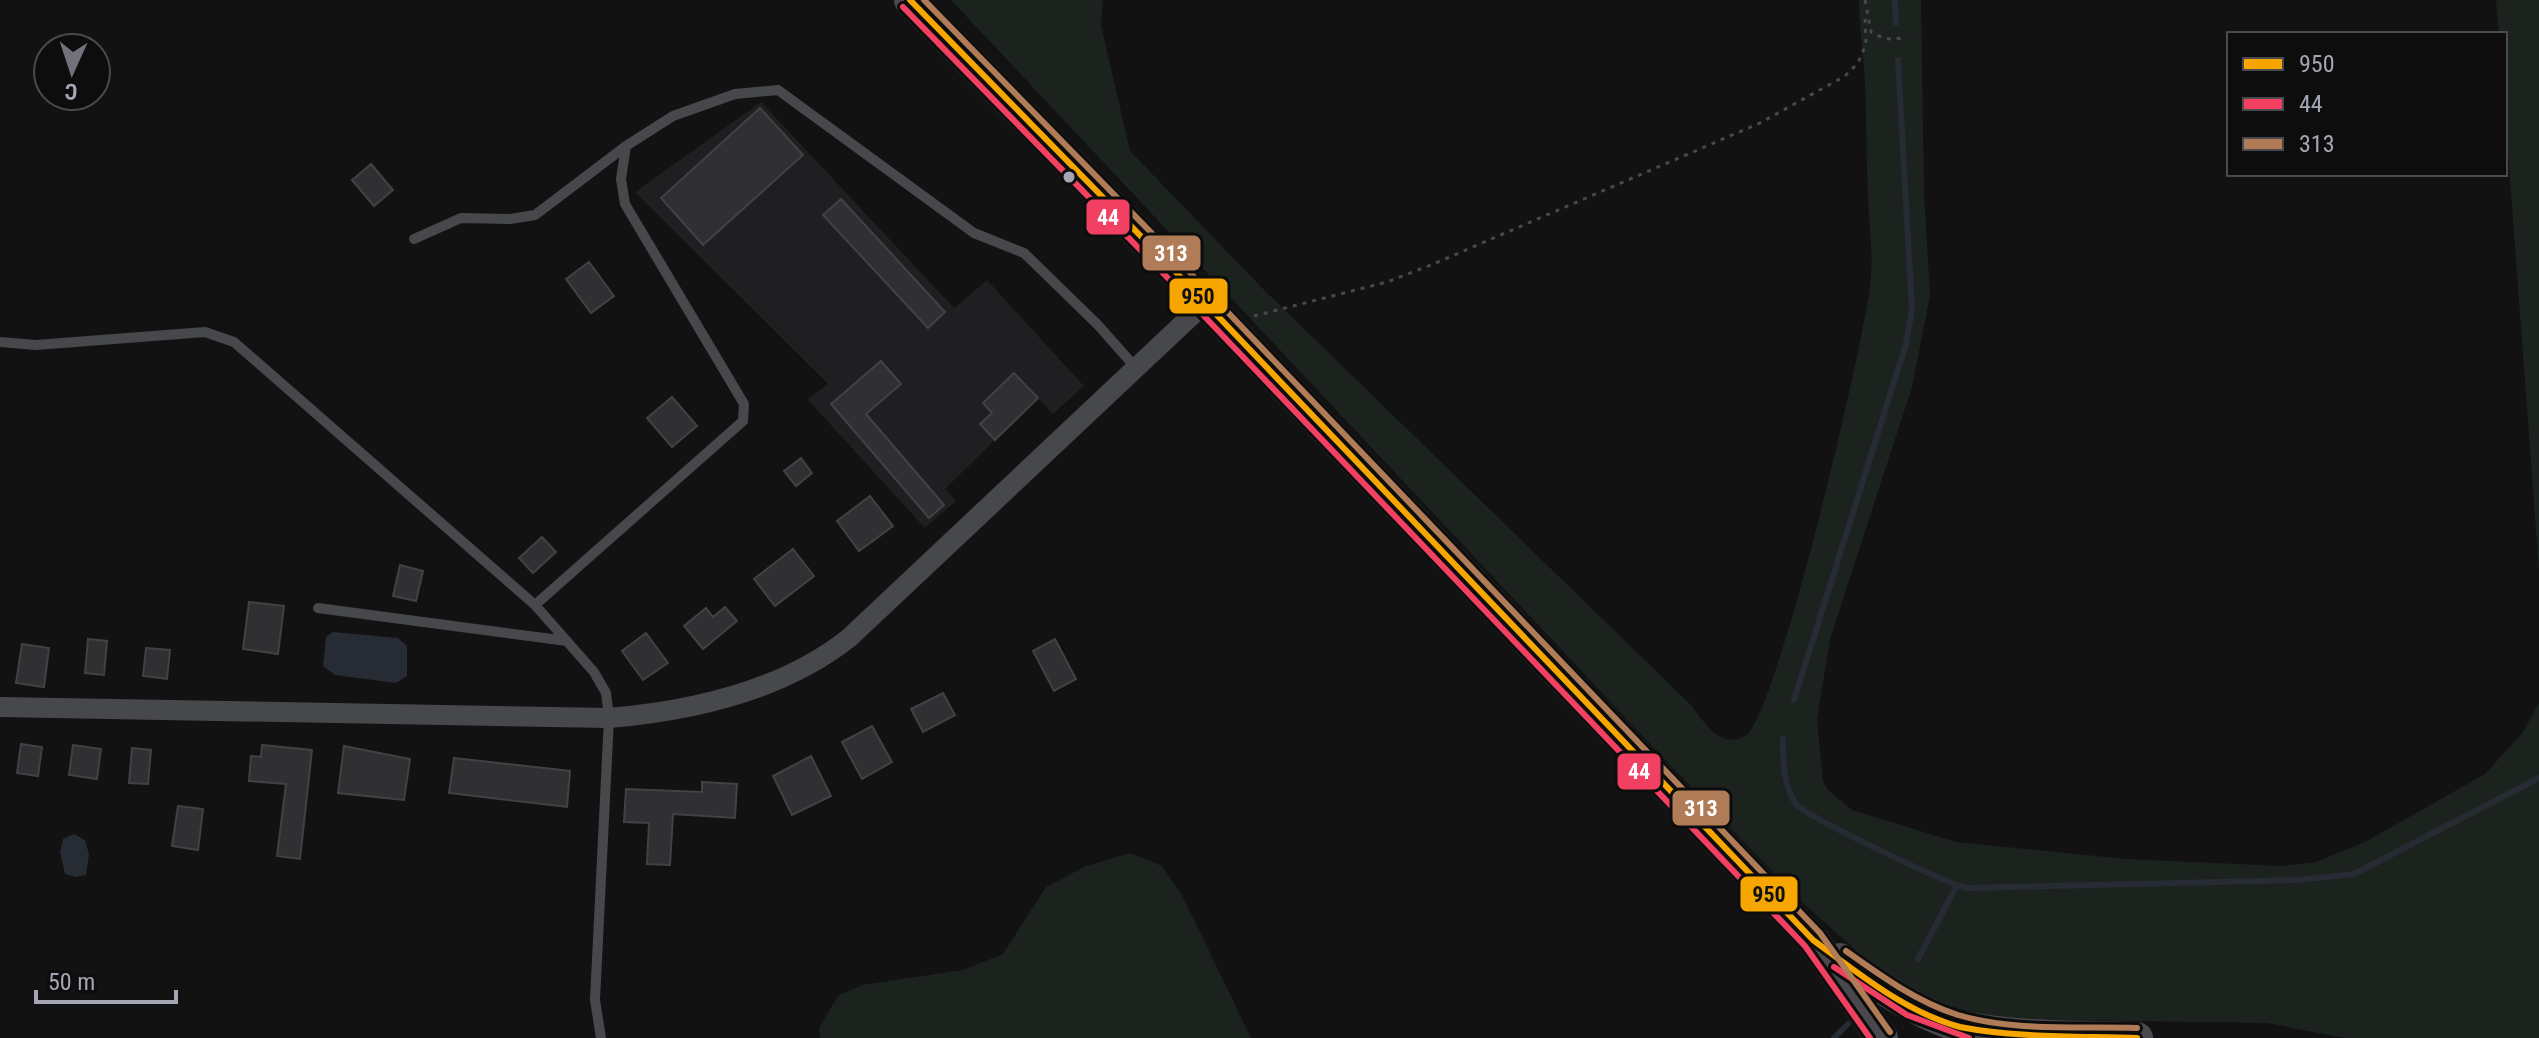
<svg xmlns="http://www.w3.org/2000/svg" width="2539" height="1038" font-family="'Roboto Condensed',sans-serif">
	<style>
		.built { fill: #1f1f21 }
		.green { fill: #1c231e }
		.water { fill: #272b33 }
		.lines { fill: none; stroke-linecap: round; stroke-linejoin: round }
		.stream { stroke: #272b33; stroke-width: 6 }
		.building { fill: #303032; stroke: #424246; stroke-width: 2 }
		.path { stroke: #48484d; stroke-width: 3; stroke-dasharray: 4 6; stroke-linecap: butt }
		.service { stroke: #47484b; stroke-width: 10 }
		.minor { stroke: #47484b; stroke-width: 20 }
		.primary { stroke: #49494d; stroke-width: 32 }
		.bus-1-casing { stroke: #0d0d0e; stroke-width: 12 }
		.bus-2-casing { stroke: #0d0d0e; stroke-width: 12 }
		.bus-3-casing { stroke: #0d0d0e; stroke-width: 12 }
		.bus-1 { stroke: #f7a600; stroke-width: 6 }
		.bus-2 { stroke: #f24062; stroke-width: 6 }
		.bus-3 { stroke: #b07c57; stroke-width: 6 }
		.bus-dot { fill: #a4a6b3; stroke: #0d0d0e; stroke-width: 3 }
		.line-badge { stroke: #0d0d0e; stroke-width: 3 }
		.badge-label { font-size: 22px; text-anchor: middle; font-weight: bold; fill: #fff }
		.pale-badge-label { font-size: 22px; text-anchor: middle; font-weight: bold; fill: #111 }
	</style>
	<rect width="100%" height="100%" fill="#121213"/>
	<path class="built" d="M761,102L954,308L987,280L1084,386L1053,414L1038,398L945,489L956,501L925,528L807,399L828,384L635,192Z"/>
	<path class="green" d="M951,0H1103L1101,25L1130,151L1264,290L1689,703C1702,718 1719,751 1745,736C1777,717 1867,332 1871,278C1873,252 1869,225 1868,199C1866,161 1867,123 1865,84C1864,56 1859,28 1859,0H1921L1924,192L1930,296L1912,387L1830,639L1817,719L1823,781L1828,790L1852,810L1956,842L2126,859L2282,866L2316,862L2365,842L2485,774L2523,732L2539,703V1038H2345L2267,1023L1998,1019L1937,1004L1863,957L1802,902L1651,745Z
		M2496,0H2539V570L2505,112V34H2499Z
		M1130,853L1162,866L1182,895L1251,1038H820L819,1028L838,996L862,985L963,970L1003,954L1046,887L1086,866Z"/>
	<path class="water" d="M333,632L398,638L407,646V676L396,683L335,675L323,666L326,637Z
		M74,834L85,840L89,854L86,875L76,877L65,874L60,852L63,839Z"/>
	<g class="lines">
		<path class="stream" d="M1895,0L1896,23
			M1794,700L1906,344L1912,310L1898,60
			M1783,739C1783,761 1783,785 1796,804C1805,816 1949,885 1967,888L2298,880L2354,874L2539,778
			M1918,959L1956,887
			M1834,1038L1848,1024"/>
	</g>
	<path class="building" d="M760,108L803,155L703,245L661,198Z
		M371,164L393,190L374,206L352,180Z
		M841,199L945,312L928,328L823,215Z
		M589,262L614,296L591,313L566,279Z
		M881,361L901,384L866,414L944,505L929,518L831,404Z
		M1014,373L1038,398L995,440L980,424L992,413L983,403Z
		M672,397L697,426L672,447L647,418Z
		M801,458L812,473L796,486L784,471Z
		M870,496L893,526L859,551L837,521Z
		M542,537L556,552L533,573L519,558Z
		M793,549L814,576L775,606L754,579Z
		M400,565L423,571L416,601L393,596Z
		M249,602L284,606L278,654L243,649Z
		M725,607L737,621L703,649L684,626L706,608L713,617Z
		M646,633L668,663L643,680L622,651Z
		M88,639L107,641L104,675L85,673Z
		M1055,639L1076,679L1054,691L1033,651Z
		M22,644L49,648L44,687L16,683Z
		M146,648L170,650L167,679L143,676Z
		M943,693L955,715L923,732L911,709Z
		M872,726L892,762L862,779L842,742Z
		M21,744L42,747L38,776L17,773Z
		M73,745L101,749L97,779L69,775Z
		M262,745L312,750L300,859L277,856L286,784L249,781L251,756L261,757Z
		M344,746L410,759L404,800L338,793Z
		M132,748L151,750L148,784L129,783Z
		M811,756L831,796L792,815L773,776Z
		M454,758L570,771L567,807L449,793Z
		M702,782L737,784L735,818L673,814L670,865L647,864L649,823L624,822L626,789L702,792Z
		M178,806L203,809L198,850L172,846Z"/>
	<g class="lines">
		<path class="path" d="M1865,0L1871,32L1885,39L1907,38
			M1254,316L1387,282L1431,265L1760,123L1845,76L1858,63L1866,44L1865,18"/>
		<path class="service" d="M414,239L461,218L510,219L535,215L626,146L673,116L735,94L778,90L974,233L1024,253L1098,325L1136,368
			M0,342L36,345L205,332L234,342L535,605L594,672L606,693L609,718L595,1000L601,1038
			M535,605L743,421L744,404L625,204L621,179L626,146
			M318,608L567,641"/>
		<path class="minor" d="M0,707L609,718C693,711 782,691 849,638L1205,303"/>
		<path class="primary" d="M910,0L1170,266L1813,940L1882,1038
			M1840,959C1876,985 1915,1012 1958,1026C2013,1038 2080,1036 2137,1038"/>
		<defs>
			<path id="bus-1" d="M910,0L1170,266L1813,940C1858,973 1905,1012 1960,1027C2016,1038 2080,1036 2137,1038"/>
			<path id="bus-2" d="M903,7L1163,273L1805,946L1870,1038
				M1834,967L1907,1015L1969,1038"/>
			<path id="bus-3" d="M924,0L1177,259L1820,933L1890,1032
				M1846,951C1881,976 1917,1002 1958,1015C2014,1032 2080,1026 2137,1028"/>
		</defs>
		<use href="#bus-1" class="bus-1-casing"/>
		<use href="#bus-2" class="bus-2-casing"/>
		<use href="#bus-3" class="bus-3-casing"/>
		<use href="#bus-1" class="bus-1"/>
		<use href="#bus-2" class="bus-2"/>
		<use href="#bus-3" class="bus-3"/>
	</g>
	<circle class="bus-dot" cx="1069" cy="177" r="7"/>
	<g class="line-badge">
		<rect x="1085" y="198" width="46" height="38" rx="8" fill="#f24062"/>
		<rect x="1141" y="234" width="61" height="38" rx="8" fill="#b07c57"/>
		<rect x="1168" y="277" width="61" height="38" rx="8" fill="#f7a600"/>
		<rect x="1616" y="752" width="46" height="39" rx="8" fill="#f24062"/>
		<rect x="1671" y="789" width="60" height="38" rx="8" fill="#b07c57"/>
		<rect x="1739" y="875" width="60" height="38" rx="8" fill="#f7a600"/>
	</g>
	<g class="badge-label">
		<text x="1108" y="225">44</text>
		<text x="1171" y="261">313</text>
		<text x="1639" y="779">44</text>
		<text x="1701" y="816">313</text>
	</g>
	<g class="pale-badge-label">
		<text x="1198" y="304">950</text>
		<text x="1769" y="902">950</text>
	</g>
	<rect x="2227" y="32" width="280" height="144" fill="#0d0d0e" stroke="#494a50" stroke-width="2"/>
	<rect x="2243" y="58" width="40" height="12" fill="#f7a600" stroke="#494a50" stroke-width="2"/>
	<text x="2299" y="72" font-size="24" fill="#a4a6b3">950</text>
	<rect x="2243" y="98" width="40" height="12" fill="#f24062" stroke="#494a50" stroke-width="2"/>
	<text x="2299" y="112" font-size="24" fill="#a4a6b3">44</text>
	<rect x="2243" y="138" width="40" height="12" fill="#b07c57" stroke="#494a50" stroke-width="2"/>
	<text x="2299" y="152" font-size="24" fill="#a4a6b3">313</text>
	<g transform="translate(72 72) rotate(183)"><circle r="38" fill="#0d0d0e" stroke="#494a50" stroke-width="2"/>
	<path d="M0-6L14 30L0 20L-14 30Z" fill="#71727b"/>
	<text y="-12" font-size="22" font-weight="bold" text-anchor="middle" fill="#a4a6b3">С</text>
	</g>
	<path d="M36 990v12h140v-12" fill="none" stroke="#a4a6b3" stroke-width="4"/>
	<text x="48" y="990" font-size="24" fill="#a4a6b3" stroke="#0d0d0e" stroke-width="6" paint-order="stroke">50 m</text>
</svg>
